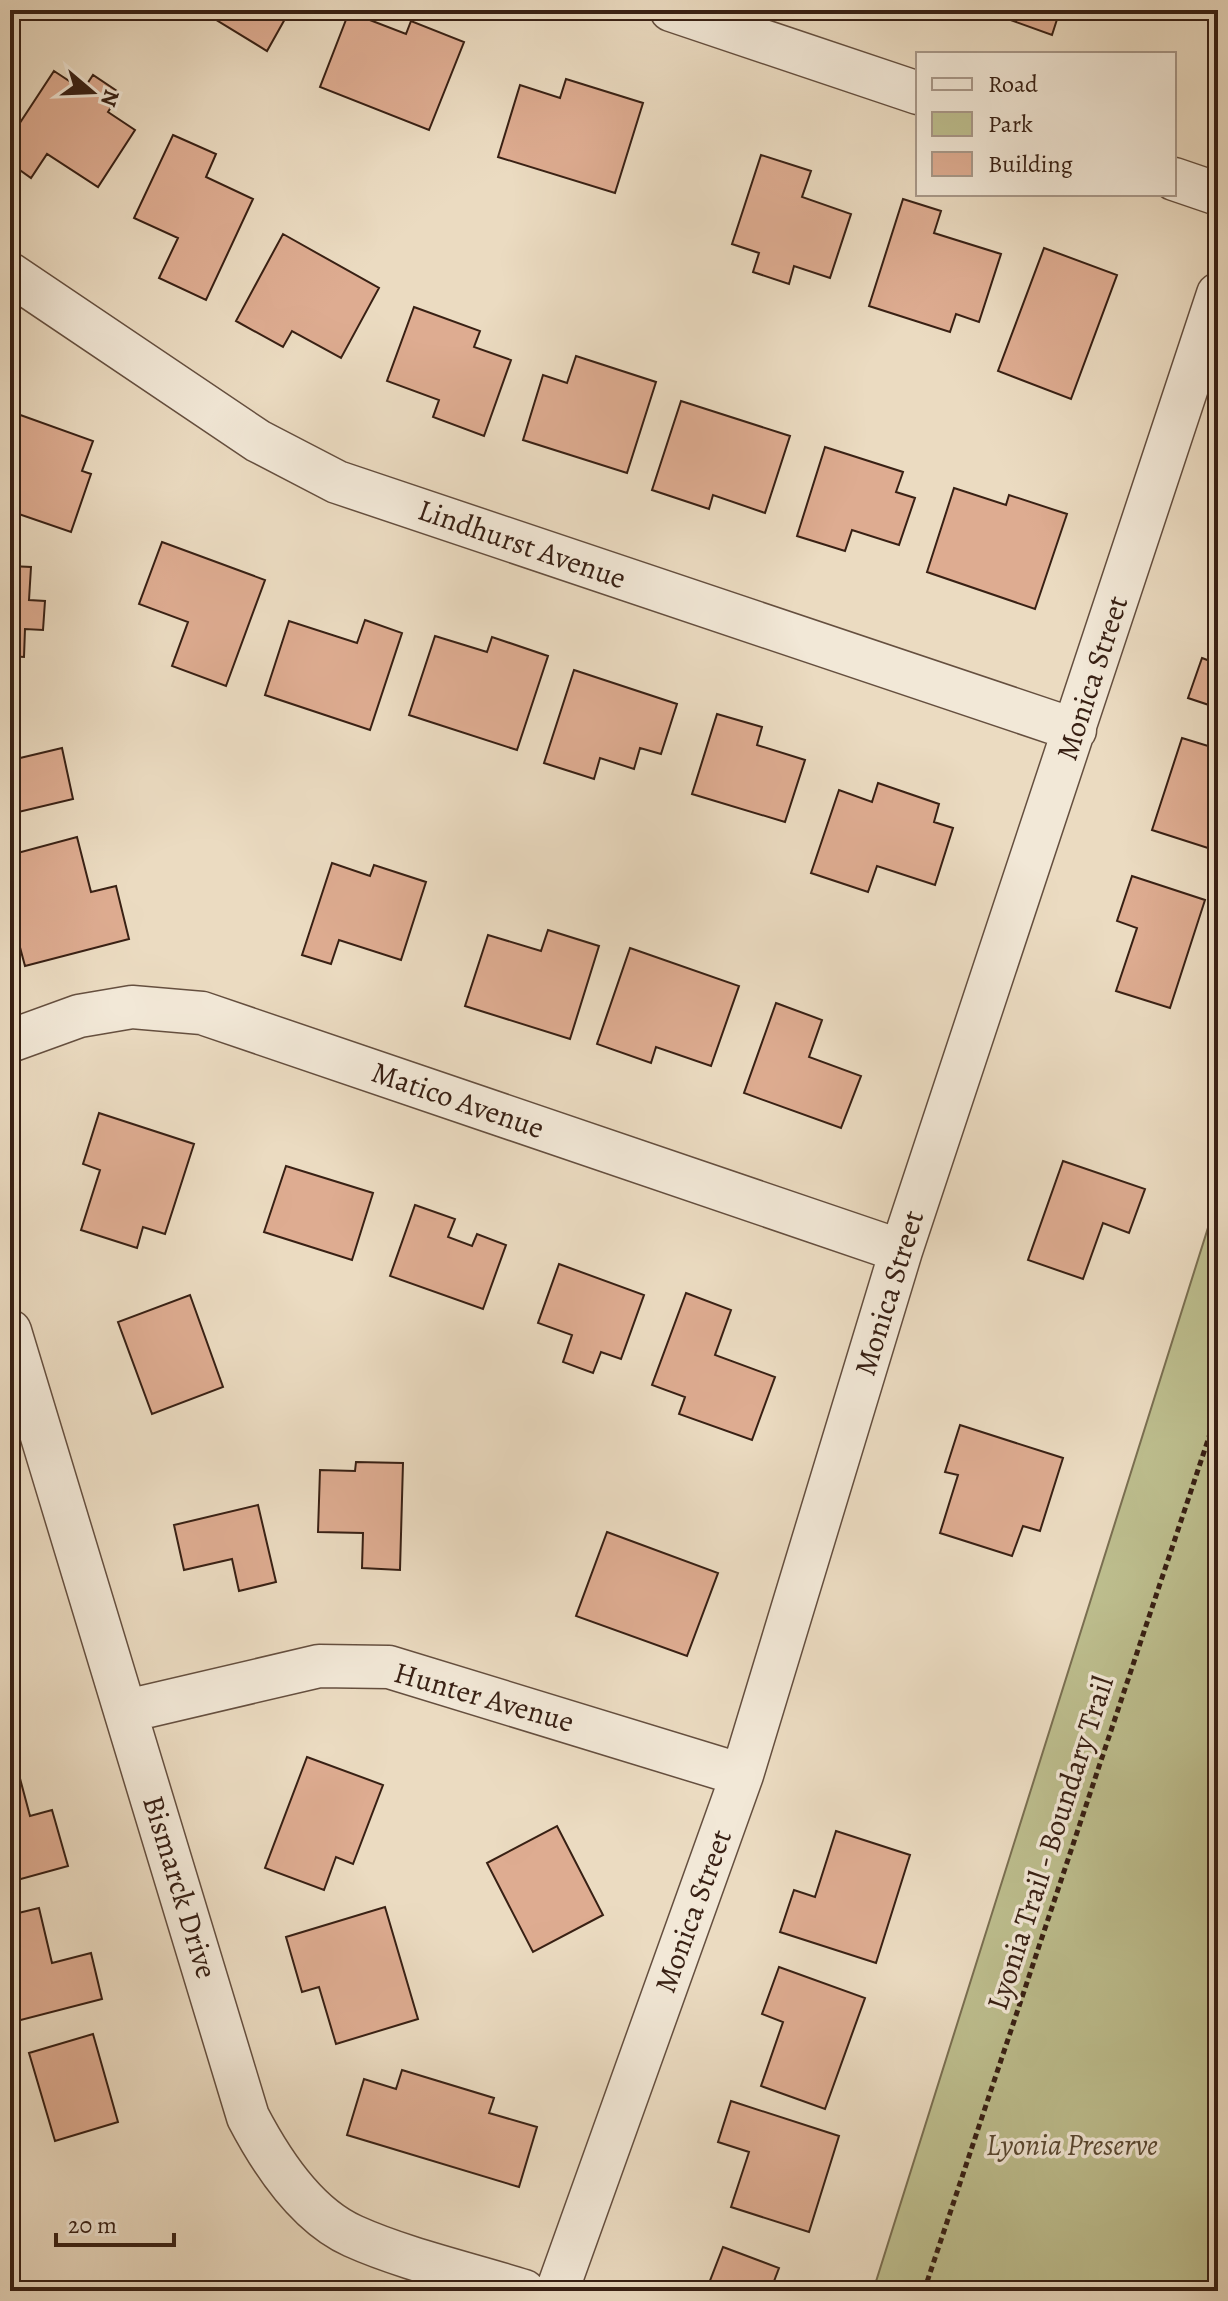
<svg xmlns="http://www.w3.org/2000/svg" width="1228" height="2301" font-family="Alegreya,serif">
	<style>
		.green { fill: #bdbe8e; stroke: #7a6f51; stroke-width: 2 }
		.building { fill: #deac91; stroke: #382014; stroke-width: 2 }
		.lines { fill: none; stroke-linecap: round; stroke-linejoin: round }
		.minor-casing { stroke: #654f3f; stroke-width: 45 }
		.path { stroke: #382014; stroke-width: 5; stroke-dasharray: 6 4; stroke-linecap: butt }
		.minor { stroke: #f2e8d7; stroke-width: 42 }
		.labels { text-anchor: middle; stroke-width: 7; stroke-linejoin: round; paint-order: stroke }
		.street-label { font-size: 30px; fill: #382014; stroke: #f2e8d7 }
		.park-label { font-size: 30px; font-style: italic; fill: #594832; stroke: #f2e8d7 }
	</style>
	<rect width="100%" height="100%" fill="#ebdbc1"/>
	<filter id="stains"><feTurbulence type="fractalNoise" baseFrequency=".0025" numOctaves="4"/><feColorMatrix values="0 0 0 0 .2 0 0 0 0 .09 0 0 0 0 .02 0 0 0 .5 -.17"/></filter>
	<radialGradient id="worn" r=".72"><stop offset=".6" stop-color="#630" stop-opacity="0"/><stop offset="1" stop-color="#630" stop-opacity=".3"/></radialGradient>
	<path class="green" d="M1218,1196V2291H873Z"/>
	<path class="building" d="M200,10H290L267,51Z
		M983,10H1060L1052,35Z
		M349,12L406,34L411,21L464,42L429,130L320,87Z
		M54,71L83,90L93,75L120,93L108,112L135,130L98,187L47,154L31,178L10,163V138Z
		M566,79L643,103L615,193L498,157L520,85L560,98Z
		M173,135L216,154L206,177L253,199L206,300L159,278L178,238L134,218Z
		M761,155L811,171L802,197L851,214L830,278L794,266L789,284L753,272L759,253L732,244Z
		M903,199L941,211L934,233L1001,254L979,322L956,314L950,332L869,306Z
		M283,234L379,288L341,358L292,331L283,347L236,321Z
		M1044,248L1117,275L1071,399L998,371Z
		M414,307L480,331L474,347L511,360L484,436L433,417L439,400L387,381Z
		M576,356L656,382L627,473L523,440L543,375L567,383Z
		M681,401L790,436L765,513L713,495L709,509L652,490Z
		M12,412L93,441L82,471L91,474L71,532L10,511Z
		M825,447L903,472L896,492L915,498L899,545L852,530L845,551L797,536Z
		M954,488L1006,505L1009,495L1067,514L1035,609L927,572Z
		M162,542L265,580L226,686L172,666L188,622L139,604Z
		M10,566L31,567L29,600L45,601L43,630L25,629L24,657L10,656Z
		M365,620L402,633L370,730L265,695L289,621L357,643Z
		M435,636L487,652L492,637L548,656L517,750L409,715Z
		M1202,658L1218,664V708L1188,698Z
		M574,670L677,704L661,754L640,748L634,769L600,758L594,779L544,763Z
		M10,714L20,758L62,748L73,799L10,814Z
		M717,714L762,727L757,745L805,760L785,822L692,794Z
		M1182,738L1218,749V828L1211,849L1152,830Z
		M878,783L939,804L934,822L953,828L935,885L877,866L868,892L811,873L839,790L872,802Z
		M77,837L91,892L116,886L129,939L25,966L10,910V855Z
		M332,863L370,876L374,865L426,882L401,960L339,940L331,964L302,955Z
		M1132,876L1205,900L1170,1008L1116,991L1137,928L1117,921Z
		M548,930L599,946L570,1039L465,1006L488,935L541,951Z
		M630,948L739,986L711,1066L656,1047L651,1063L597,1044Z
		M776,1003L822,1020L809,1057L861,1076L841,1128L744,1093Z
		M99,1113L194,1144L165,1234L143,1227L137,1248L81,1230L100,1170L83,1164Z
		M1063,1161L1145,1189L1129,1233L1103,1223L1083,1279L1028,1260Z
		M286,1166L373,1193L352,1260L264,1232Z
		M415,1205L455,1219L448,1237L472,1246L477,1234L506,1245L483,1309L390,1276Z
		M559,1264L644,1295L621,1359L601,1352L593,1373L563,1362L572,1335L538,1323Z
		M686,1293L731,1310L715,1355L775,1377L752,1440L679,1414L685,1397L652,1385Z
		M190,1295L223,1387L152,1414L118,1322Z
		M960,1425L1063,1458L1040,1531L1023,1526L1012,1556L940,1533L958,1475L945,1472Z
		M356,1462L403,1463L400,1570L362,1568L363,1533L318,1532L320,1470L355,1471Z
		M258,1505L276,1582L239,1591L232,1559L184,1570L174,1525Z
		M607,1532L718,1573L687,1656L576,1616Z
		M307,1757L383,1785L353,1864L336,1857L324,1890L265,1868Z
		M18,1771L30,1816L52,1810L68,1866L10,1882V1773Z
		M557,1826L603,1915L533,1952L487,1863Z
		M836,1831L910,1855L876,1963L780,1932L794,1890L815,1897Z
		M385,1907L418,2019L336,2044L319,1987L302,1992L286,1937Z
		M39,1908L52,1963L91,1953L102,1999L13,2022L10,1915Z
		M779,1967L865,1998L825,2109L761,2086L783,2022L762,2014Z
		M93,2034L118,2122L55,2141L29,2053Z
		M402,2070L494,2098L489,2113L537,2127L519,2187L347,2135L364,2079L396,2089Z
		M731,2101L839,2136L809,2232L731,2207L749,2152L718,2142Z
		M723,2247L779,2268L773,2284L792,2291H706Z"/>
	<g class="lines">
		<defs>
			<path id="minor" d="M671,10L918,93
				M1174,179L1218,194
				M10,274L258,441L337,482L1075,730
				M10,1041L79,1016L132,1007L202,1013L901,1251
				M10,1331L248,2117C271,2161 306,2215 353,2236C404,2259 470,2274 524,2291
				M127,1711L319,1666L389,1667L742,1775
				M557,2291L742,1775L901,1251L1218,294"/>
		</defs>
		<use href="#minor" class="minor-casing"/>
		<path class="path" d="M924,2291L1218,1410"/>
		<use href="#minor" class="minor"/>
	</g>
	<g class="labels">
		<g class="street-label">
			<text transform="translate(522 544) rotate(19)" y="10">Lindhurst Avenue</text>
			<text transform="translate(1092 678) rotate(-72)" y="10">Monica Street</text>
			<text transform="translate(458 1100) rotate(19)" y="10">Matico Avenue</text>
			<text transform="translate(889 1293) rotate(-73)" y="10">Monica Street</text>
			<text transform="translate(484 1697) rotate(16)" y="10">Hunter Avenue</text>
			<text transform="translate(1050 1843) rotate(-72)" y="10">Lyonia Trail - Boundary Trail</text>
			<text transform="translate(180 1887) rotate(73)" y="10">Bismarck Drive</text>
			<text transform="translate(693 1911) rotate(-70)" y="10">Monica Street</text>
		</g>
		<g class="park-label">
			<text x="1072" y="2155">Lyonia Preserve</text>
		</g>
	</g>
	<rect width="1228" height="2301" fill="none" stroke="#ebdbc1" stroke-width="40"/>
	<rect x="12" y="12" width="1204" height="2277" fill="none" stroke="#382014" stroke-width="4"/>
	<rect x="20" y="20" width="1188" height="2261" fill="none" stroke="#382014" stroke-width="2"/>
	<rect x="916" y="52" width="260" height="144" fill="#f2e8d7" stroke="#a89889" stroke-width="2"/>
	<rect x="932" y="78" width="40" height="12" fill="#f2e8d7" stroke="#a89889" stroke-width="2"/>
	<text x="988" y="92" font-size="24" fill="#382014">Road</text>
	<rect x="932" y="112" width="40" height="24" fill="#bdbe8e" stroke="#a89889" stroke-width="2"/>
	<text x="988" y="132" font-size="24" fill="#382014">Park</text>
	<rect x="932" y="152" width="40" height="24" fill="#deac91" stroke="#a89889" stroke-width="2"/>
	<text x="988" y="172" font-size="24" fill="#382014">Building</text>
	<g transform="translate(92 92) rotate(109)" stroke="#f2e8d7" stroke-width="6" paint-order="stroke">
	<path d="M0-6L14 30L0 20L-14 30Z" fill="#382014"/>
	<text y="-12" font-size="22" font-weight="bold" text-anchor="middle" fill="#382014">N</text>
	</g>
	<path d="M56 2233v12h118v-12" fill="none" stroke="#382014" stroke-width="4"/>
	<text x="68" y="2233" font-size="24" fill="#382014" stroke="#f2e8d7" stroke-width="6" paint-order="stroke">20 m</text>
	<rect width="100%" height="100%" filter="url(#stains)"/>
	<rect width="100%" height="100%" fill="url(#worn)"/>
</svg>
